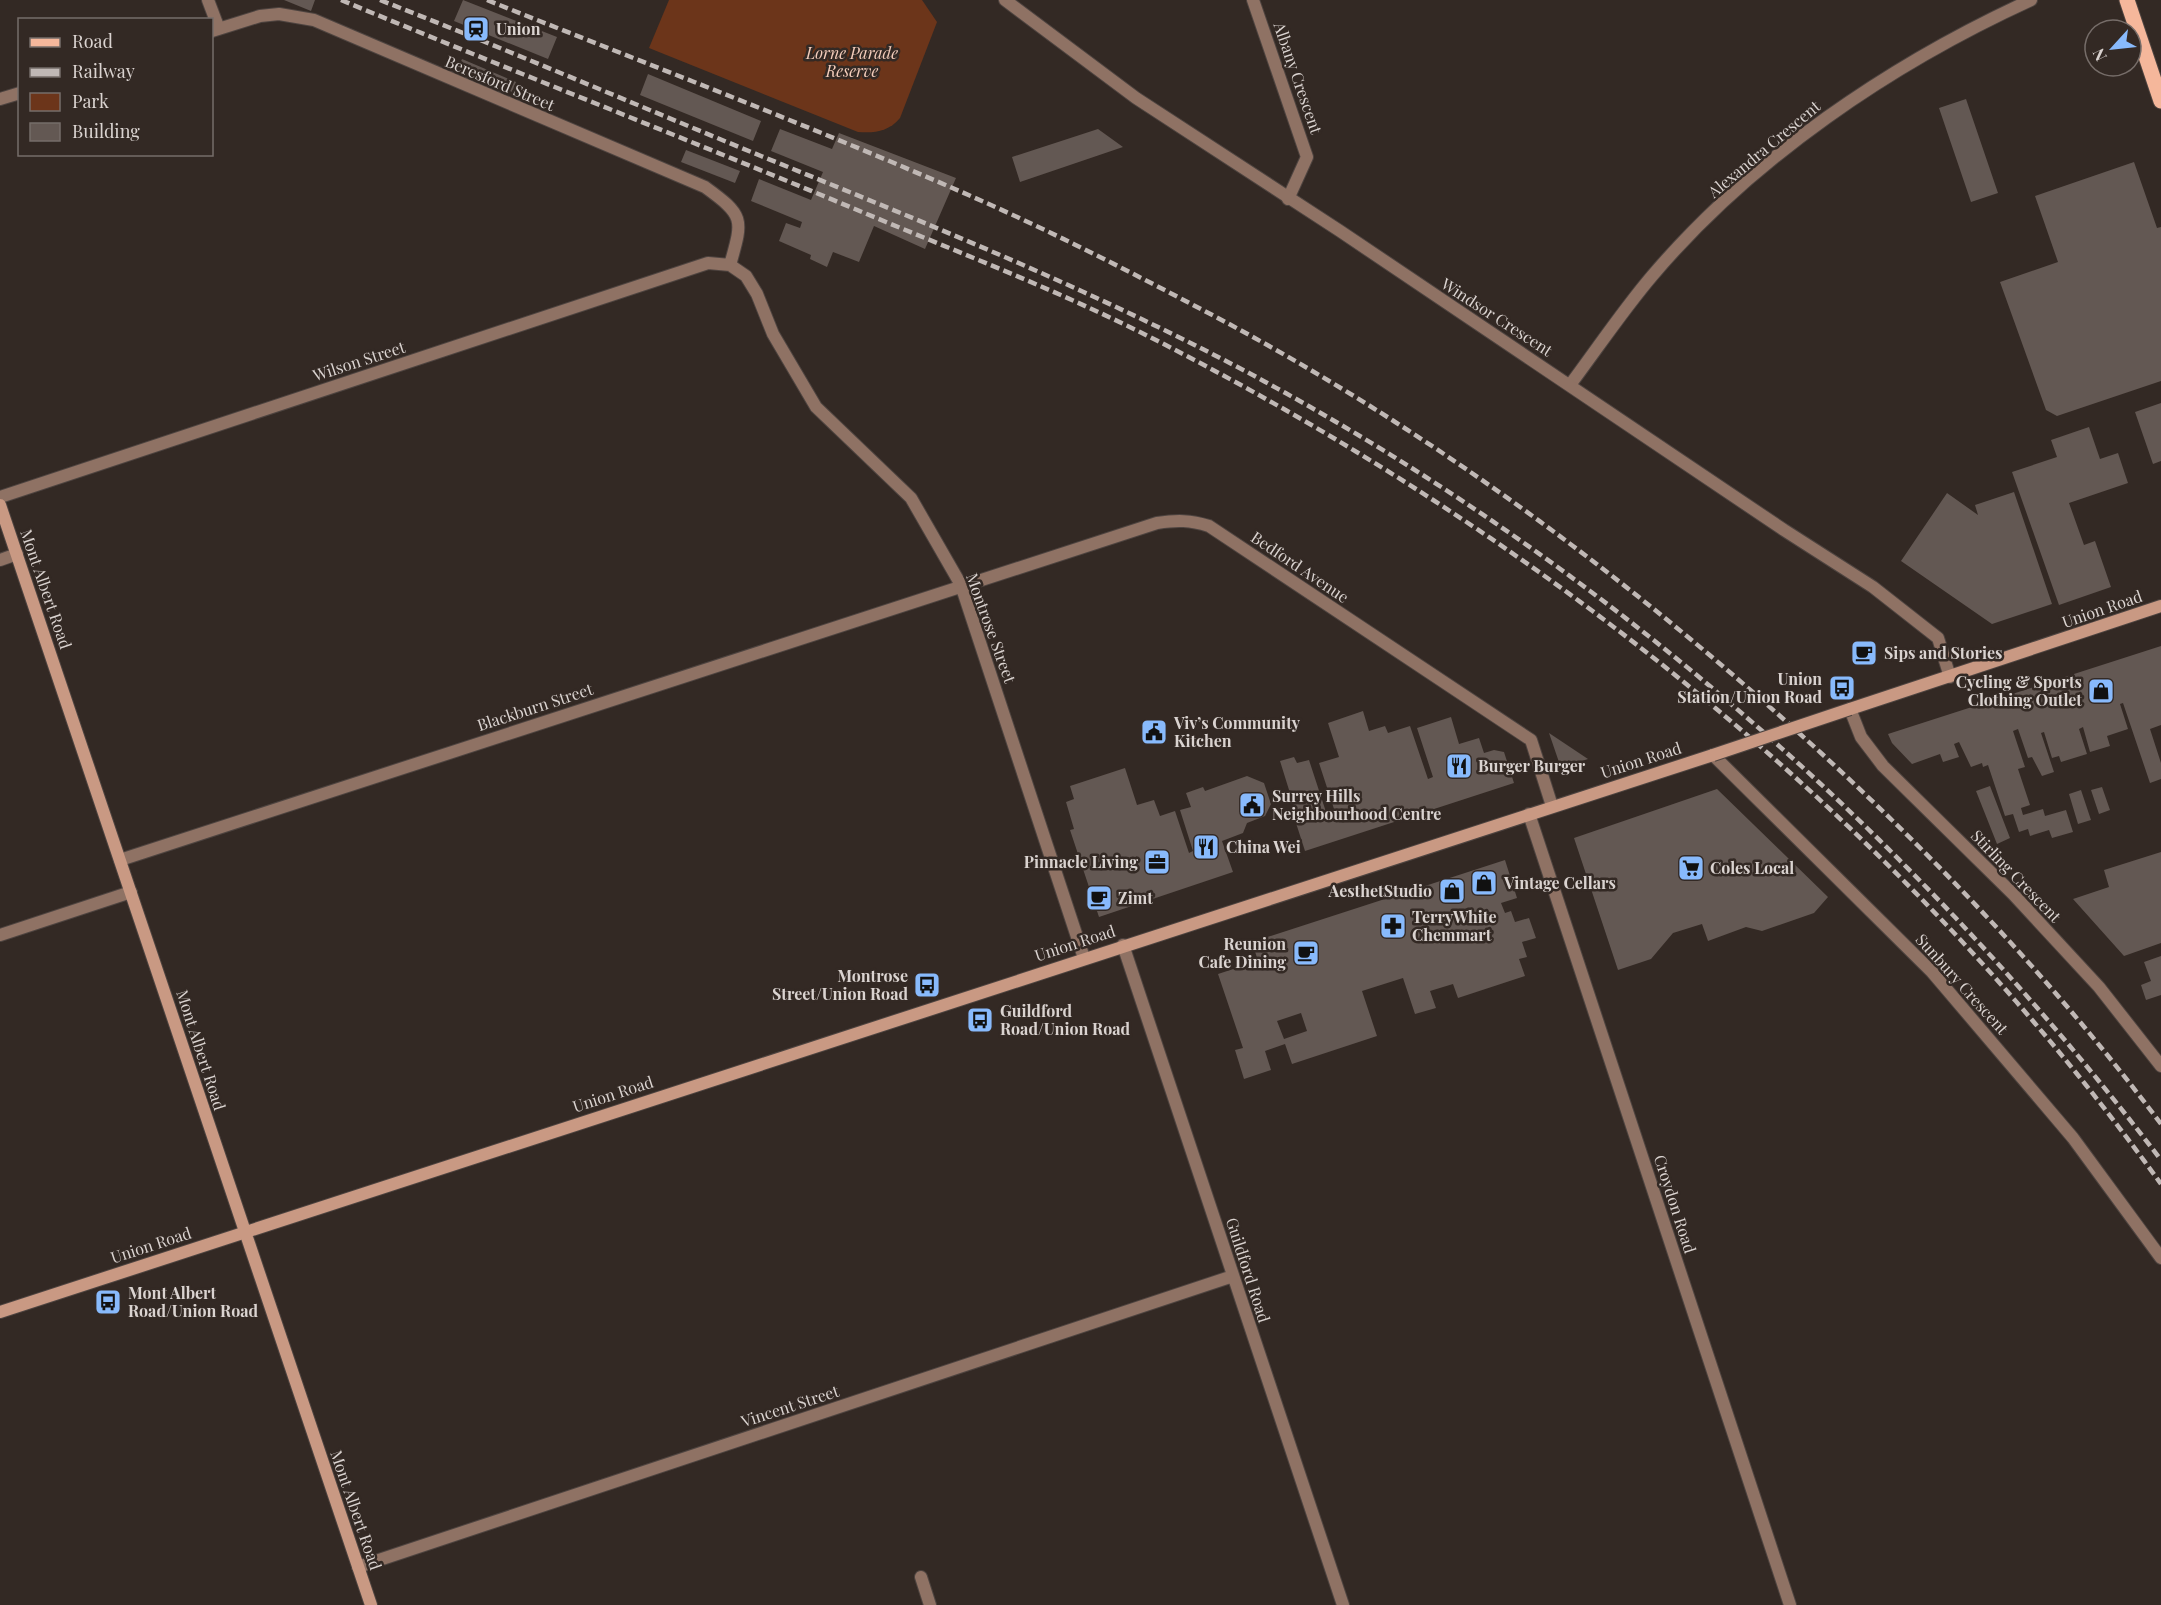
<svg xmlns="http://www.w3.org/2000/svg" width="2161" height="1605" font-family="'Playfair Display',serif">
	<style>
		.green { fill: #6c351a }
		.building { fill: #635853; fill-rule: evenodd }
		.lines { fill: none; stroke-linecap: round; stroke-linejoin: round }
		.minor-casing { stroke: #4e4440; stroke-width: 14 }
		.tertiary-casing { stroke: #4e4440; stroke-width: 14 }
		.secondary-casing { stroke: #4e4440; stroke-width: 14 }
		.primary-casing { stroke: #4e4440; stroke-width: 17 }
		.minor { stroke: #8f7264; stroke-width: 12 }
		.tertiary { stroke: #8f7264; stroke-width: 12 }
		.secondary { stroke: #c99983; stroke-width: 12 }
		.primary { stroke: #f5b79b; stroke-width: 15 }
		.rail { stroke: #c0b8b5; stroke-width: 4.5; stroke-dasharray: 9 4.5; stroke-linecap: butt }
		.secondary-bridge-casing { stroke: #4e4440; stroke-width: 14; stroke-linecap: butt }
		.secondary-bridge { stroke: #c99983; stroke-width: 12 }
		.labels { text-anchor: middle; stroke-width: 5; stroke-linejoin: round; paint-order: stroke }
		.poi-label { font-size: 16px; font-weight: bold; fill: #dad3d0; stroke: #332924; text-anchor: start }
		.park-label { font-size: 16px; font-style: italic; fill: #f4cdbb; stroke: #332924 }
		.street-label { font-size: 16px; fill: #dad3d0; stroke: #332924 }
	</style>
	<rect width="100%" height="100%" fill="#332924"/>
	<path class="green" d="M669,0H922L937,22L900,118C888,132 875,133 858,132L649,48Z"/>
	<path class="building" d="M284,0H315L311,11Z
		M463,0L557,37L548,59L454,21Z
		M462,59L516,82L512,92L458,69Z
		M648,74L761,121L753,141L640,95Z
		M1966,99L1998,193L1971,202L1939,108Z
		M780,129L832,149L839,133L956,178L925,249L874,226L859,262L833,252L827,267L810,259L811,255L779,241L786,223L800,228L802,222L751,201L759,179L811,200L823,172L771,151Z
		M1098,129L1123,147L1020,182L1012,157Z
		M686,150L740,171L735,183L681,162Z
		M2134,162L2157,228L2161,227V381L2057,416L2046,410L2000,282L2058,262L2035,196Z
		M2161,403V461L2153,464L2135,412Z
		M2089,427L2100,459L2118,453L2128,483L2069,503L2084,545L2095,541L2111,587L2059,605L2012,472L2057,457L2051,440Z
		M2014,492L2052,604L1992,624L1901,561L1947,493L1978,515L1975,505Z
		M2161,646V725L2150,729L2161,763V779L2150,783L2123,703L2120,704L2128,729L2107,736L2110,746L2090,752L2083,727L2079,729L2087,754L2061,762L2059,756L2052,758L2044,732L2041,733L2054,772L2042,776L2032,757L2028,758L2018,729L2013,731L2025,767L2018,769L2030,805L2021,808L2023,815L2043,809L2045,816L2066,810L2073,832L2052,838L2049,830L2030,836L2028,829L2019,832L2013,814L2005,816L1988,765L1983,767L1982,763L1971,767L1959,742L1954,744L1959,757L1943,762L1940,754L1912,764L1892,743L1888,734Z
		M1363,711L1369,731L1385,726L1388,733L1410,726L1428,779L1433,777L1417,728L1451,717L1459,744L1479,738L1484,753L1494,750L1504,752L1514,783L1305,851L1296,823L1299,822L1280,761L1294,757L1297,763L1309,760L1326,812L1334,809L1319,763L1339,757L1328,723Z
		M1549,733L1588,759L1561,768Z
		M1125,768L1137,805L1154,800L1160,816L1175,811L1189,853L1193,851L1180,810L1191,807L1186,793L1203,787L1205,791L1247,776L1264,783L1271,804L1265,816L1247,823L1243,833L1222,841L1233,872L1099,917L1070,830L1074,829L1066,802L1074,799L1070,786Z
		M1990,786L2010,838L1997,844L1976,791Z
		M2102,787L2110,810L2099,814L2091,790Z
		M1717,789L1828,897L1814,913L1762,931L1746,927L1708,941L1702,924L1673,933L1651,959L1618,970L1574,838Z
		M2081,790L2091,820L2078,824L2069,794Z
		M2161,852V943L2124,956L2073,899L2109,887L2104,870Z
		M1505,860L1517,898L1501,903L1505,913L1511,911L1515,922L1529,918L1536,938L1522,942L1527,957L1519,959L1525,976L1458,998L1453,984L1430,991L1436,1008L1415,1014L1403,978L1362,991L1377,1036L1292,1064L1285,1044L1265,1051L1271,1070L1244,1079L1235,1050L1243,1048L1218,974L1258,961L1252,942ZM1301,1013L1307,1031L1284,1039L1277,1021Z
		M2161,956V995L2146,1000L2141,985L2151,981L2144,962Z"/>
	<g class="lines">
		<defs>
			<path id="minor" d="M208,0L219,29
				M1253,0L1307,157L1288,199
				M212,31L260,16L279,14L314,20L705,187C745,216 743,219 730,265
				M0,99L20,93
				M1570,385C1597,349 1623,310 1652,276C1752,158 1891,64 2031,0
				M0,497L708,263L730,265L746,276L757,294L773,334L816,407L911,498L961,585L1084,958
				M0,560L17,554
				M1850,709L1861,737L1883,766L2013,894L2099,987L2161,1066
				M1713,755L1932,972L2073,1138L2161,1258
				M1529,814L1790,1605
				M120,860L1157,523C1177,520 1190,520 1209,526L1531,740L1552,806
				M0,935L131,892
				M1123,945L1343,1605
				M358,1567L1233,1276
				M921,1577L930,1605"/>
			<path id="tertiary" d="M1005,0L1136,98L1340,231L1784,530L1873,587L1938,638L1950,677"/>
			<path id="secondary" d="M0,505L371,1605
				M1850,709L2161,606
				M0,1312L1713,755"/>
			<path id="primary" d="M2127,0L2161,101"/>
		</defs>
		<use href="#minor" class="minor-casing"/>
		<use href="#tertiary" class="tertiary-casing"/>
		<use href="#secondary" class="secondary-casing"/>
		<use href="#primary" class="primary-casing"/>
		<use href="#minor" class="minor"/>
		<use href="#tertiary" class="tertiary"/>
		<use href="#secondary" class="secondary"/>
		<use href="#primary" class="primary"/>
		<path class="rail" d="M341,0C522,75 705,146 886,222C971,257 1057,291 1140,332C1538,532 1900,821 2161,1184
			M380,0C508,50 634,104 761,156C926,223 1090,289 1247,372C1604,563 1916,838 2161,1160
			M487,0C649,65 814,127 973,197C1048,230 1123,268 1195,306C1423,424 1632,580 1821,753C1945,867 2060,989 2161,1124"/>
		<defs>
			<path id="secondary-bridge" d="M1713,755L1850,709"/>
		</defs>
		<use href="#secondary-bridge" class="secondary-bridge-casing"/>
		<use href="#secondary-bridge" class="secondary-bridge"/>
	</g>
	<defs>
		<symbol id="station-square" viewBox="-11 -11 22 22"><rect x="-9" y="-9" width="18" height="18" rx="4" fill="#88bafc" stroke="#332924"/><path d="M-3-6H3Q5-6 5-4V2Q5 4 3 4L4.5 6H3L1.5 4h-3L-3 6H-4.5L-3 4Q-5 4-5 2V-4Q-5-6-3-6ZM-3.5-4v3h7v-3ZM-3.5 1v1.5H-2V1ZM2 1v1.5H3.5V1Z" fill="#111"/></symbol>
		<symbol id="cafe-square" viewBox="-11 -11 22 22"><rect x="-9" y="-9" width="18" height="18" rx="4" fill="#88bafc" stroke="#332924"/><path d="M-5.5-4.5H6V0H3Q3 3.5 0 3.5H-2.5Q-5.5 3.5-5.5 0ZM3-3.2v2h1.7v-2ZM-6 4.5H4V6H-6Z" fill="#111"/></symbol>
		<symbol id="bus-square" viewBox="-11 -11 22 22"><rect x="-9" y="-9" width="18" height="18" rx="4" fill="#88bafc" stroke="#332924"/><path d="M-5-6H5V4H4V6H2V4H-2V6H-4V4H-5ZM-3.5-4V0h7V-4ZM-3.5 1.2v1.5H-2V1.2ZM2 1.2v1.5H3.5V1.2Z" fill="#111"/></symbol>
		<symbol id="shop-square" viewBox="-11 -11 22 22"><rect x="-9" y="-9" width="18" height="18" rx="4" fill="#88bafc" stroke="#332924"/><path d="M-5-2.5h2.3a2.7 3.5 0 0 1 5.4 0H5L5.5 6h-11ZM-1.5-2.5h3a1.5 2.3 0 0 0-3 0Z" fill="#111"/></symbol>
		<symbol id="civic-square" viewBox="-11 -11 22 22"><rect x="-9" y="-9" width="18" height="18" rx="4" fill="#88bafc" stroke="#332924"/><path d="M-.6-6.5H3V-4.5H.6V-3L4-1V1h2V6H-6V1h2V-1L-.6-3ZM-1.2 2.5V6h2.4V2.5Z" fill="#111"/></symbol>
		<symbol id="restaurant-square" viewBox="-11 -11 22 22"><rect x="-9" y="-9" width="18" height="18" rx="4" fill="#88bafc" stroke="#332924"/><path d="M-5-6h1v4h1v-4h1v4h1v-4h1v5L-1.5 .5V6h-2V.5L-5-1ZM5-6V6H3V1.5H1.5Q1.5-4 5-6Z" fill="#111"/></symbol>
		<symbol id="office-square" viewBox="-11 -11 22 22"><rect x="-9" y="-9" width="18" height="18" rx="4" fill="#88bafc" stroke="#332924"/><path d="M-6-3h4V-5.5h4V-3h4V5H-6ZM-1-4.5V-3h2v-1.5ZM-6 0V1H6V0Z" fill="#111"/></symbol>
		<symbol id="supermarket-square" viewBox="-11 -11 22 22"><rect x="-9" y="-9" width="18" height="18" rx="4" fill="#88bafc" stroke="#332924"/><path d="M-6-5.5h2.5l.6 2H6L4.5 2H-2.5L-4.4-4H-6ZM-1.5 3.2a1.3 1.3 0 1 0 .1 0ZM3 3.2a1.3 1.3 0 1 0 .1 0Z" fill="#111"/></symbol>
		<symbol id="pharmacy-square" viewBox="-11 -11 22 22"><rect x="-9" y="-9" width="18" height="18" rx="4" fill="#88bafc" stroke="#332924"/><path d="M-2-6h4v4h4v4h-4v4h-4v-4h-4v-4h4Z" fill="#111"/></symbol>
	</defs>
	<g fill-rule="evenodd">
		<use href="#station-square" x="461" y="14" width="30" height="30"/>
		<use href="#cafe-square" x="1849" y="638" width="30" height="30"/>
		<use href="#bus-square" x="1827" y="673" width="30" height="30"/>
		<use href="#shop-square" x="2086" y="676" width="30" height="30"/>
		<use href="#civic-square" x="1139" y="717" width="30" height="30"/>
		<use href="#restaurant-square" x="1444" y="751" width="30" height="30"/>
		<use href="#civic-square" x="1237" y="790" width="30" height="30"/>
		<use href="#restaurant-square" x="1191" y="832" width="30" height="30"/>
		<use href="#office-square" x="1142" y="847" width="30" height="30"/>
		<use href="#supermarket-square" x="1676" y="853" width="30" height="30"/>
		<use href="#shop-square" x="1469" y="868" width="30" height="30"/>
		<use href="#shop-square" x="1437" y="876" width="30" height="30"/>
		<use href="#cafe-square" x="1084" y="883" width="30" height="30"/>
		<use href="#pharmacy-square" x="1378" y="911" width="30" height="30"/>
		<use href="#cafe-square" x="1291" y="938" width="30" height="30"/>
		<use href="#bus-square" x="912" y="970" width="30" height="30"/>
		<use href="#bus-square" x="965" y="1005" width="30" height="30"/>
		<use href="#bus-square" x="93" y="1287" width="30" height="30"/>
	</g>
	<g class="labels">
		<g class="poi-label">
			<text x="496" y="35">Union</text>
			<text x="1884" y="659">Sips and Stories</text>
			<text x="1822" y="685" text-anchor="end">Union<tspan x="1822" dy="18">Station/Union Road</tspan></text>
			<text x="2082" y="688" text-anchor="end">Cycling &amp; Sports<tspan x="2082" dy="18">Clothing Outlet</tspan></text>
			<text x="1174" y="729">Viv’s Community<tspan x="1174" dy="18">Kitchen</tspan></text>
			<text x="1478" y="772">Burger Burger</text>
			<text x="1272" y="802">Surrey Hills<tspan x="1272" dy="18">Neighbourhood Centre</tspan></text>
			<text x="1226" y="853">China Wei</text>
			<text x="1138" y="868" text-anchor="end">Pinnacle Living</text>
			<text x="1710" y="874">Coles Local</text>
			<text x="1504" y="889">Vintage Cellars</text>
			<text x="1432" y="897" text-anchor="end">AesthetStudio</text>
			<text x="1118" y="904">Zimt</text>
			<text x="1412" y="923">TerryWhite<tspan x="1412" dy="18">Chemmart</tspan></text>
			<text x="1286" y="950" text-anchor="end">Reunion<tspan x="1286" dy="18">Cafe Dining</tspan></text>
			<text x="908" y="982" text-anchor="end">Montrose<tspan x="908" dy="18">Street/Union Road</tspan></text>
			<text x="1000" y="1017">Guildford<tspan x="1000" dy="18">Road/Union Road</tspan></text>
			<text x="128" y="1299">Mont Albert<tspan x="128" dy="18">Road/Union Road</tspan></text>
		</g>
		<g class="park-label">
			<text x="852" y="59">Lorne Parade<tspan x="852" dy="18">Reserve</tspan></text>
		</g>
		<g class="street-label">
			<text transform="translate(1298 78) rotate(71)" y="6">Albany Crescent</text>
			<text transform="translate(500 83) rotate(23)" y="6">Beresford Street</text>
			<text transform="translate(1764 149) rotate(-40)" y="6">Alexandra Crescent</text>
			<text transform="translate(1497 317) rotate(33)" y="6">Windsor Crescent</text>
			<text transform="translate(359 361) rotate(-18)" y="6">Wilson Street</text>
			<text transform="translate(1300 567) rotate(34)" y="6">Bedford Avenue</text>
			<text transform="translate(46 589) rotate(71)" y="6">Mont Albert Road</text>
			<text transform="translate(2102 609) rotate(-19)" y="6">Union Road</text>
			<text transform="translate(991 628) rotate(70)" y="6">Montrose Street</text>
			<text transform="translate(535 707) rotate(-18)" y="6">Blackburn Street</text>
			<text transform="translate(1641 760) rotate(-18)" y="6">Union Road</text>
			<text transform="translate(2016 876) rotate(46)" y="6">Stirling Crescent</text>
			<text transform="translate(1075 943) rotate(-18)" y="6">Union Road</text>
			<text transform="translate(1962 984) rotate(48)" y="6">Sunbury Crescent</text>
			<text transform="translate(201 1050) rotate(72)" y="6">Mont Albert Road</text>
			<text transform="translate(613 1094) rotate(-18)" y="6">Union Road</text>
			<text transform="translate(1675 1204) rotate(72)" y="6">Croydon Road</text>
			<text transform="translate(151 1245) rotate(-18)" y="6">Union Road</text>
			<text transform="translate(1248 1270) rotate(72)" y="6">Guildford Road</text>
			<text transform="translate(790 1406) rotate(-18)" y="6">Vincent Street</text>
			<text transform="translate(356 1510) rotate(71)" y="6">Mont Albert Road</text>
		</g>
	</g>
	<rect x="18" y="18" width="195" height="138" fill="#332924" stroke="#766d69" stroke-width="1.5"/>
	<rect x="30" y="38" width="30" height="9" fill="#f5b79b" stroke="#766d69" stroke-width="1.5"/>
	<text x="72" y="48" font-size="18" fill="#dad3d0">Road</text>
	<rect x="30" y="68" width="30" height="9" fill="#c0b8b5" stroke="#766d69" stroke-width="1.5"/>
	<text x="72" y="78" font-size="18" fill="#dad3d0">Railway</text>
	<rect x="30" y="93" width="30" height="18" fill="#6c351a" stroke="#766d69" stroke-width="1.5"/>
	<text x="72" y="108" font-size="18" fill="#dad3d0">Park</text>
	<rect x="30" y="123" width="30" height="18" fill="#635853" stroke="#766d69" stroke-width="1.5"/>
	<text x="72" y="138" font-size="18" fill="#dad3d0">Building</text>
	<g transform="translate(2113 48) rotate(243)"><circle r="28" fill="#332924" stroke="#766d69" stroke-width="1.5"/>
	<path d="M0-4.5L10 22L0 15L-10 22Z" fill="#88bafc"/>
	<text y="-9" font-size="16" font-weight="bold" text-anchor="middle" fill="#dad3d0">N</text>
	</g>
</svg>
